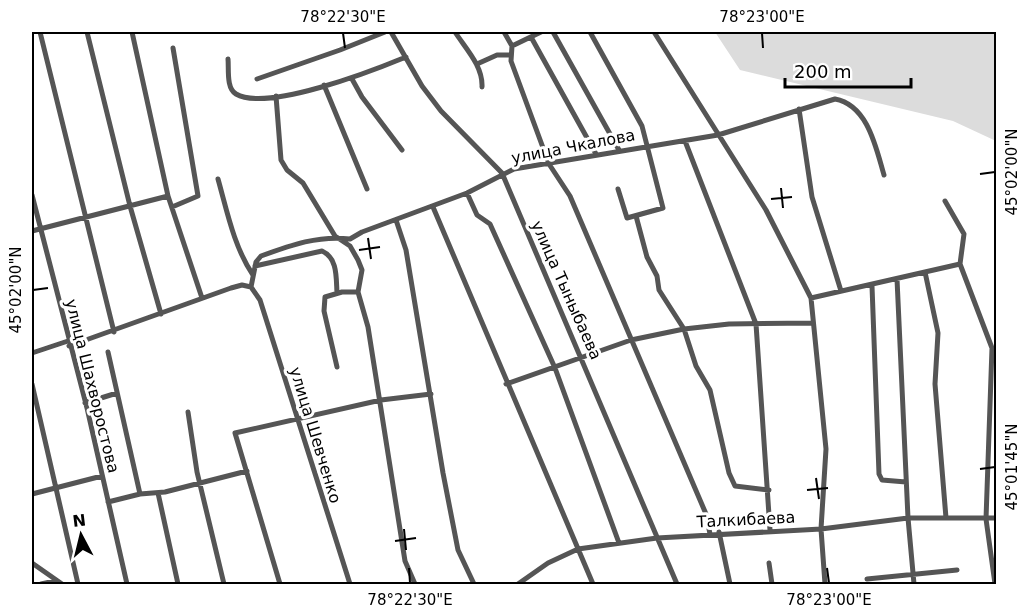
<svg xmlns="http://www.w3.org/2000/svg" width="1028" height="616" font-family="'DejaVu Sans',sans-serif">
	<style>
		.green { fill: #dcdcdc }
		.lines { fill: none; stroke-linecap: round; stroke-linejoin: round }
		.minor { stroke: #555; stroke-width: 5 }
		.ticks { fill: none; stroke: #000; stroke-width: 2 }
		.labels { text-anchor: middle; stroke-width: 6; stroke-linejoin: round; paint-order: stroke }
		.street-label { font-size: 16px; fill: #000; stroke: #fff }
		.neatline { fill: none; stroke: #000; stroke-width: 2 }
		.ticks-label { font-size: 15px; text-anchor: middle; fill: #000 }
	</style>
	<rect width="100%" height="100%" fill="#fff"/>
	<path class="green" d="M715,32H996V141L953,121L740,70Z"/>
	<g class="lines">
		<path class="minor" d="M40,32L114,332
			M87,32L130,206L161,314
			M132,32L168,196L202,298
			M391,32L422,86L441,111L502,173L677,584
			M455,32C466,49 483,66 482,87
			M504,32L512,46L511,61L549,164L570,196L706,514L710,534
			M553,32L619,150
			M590,32L642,126L663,208L627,218L618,189
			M654,32L766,210L811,298L826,449L821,529L825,584
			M531,37L596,154
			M512,46L541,32
			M228,59C229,69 226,88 236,94C267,112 372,71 406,57
			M477,64L497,55H509
			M257,79L340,50L385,32
			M352,79L362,97L402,150
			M324,85L367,189
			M276,96L281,160L287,170L303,183L335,236L350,246L358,260L362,270L358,292L368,327L405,561L415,584
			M799,109L812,197L841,291
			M685,141L756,324L770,530
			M218,179C227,211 234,247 253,275
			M467,193L477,215L490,224L555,368L619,543
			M32,195L87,408L127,584
			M945,201L964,234L960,264L992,348L986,519L995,584
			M172,207L198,196L173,48
			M433,207L593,584
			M636,216L647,257L657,276L659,290L684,329L696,366L710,390L729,473L735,486L769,490
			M396,220L406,250L443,473L458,550L474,584
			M32,231L168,196
			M255,266L322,251C338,258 336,278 337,293
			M925,272L938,333L935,384L946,518
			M897,279L908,518L914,584
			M872,286L879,474L882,480L906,482
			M251,287L256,262L261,256C291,245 319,235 350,239L362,232L467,193L514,169L718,135L835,99C868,105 876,148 884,175
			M811,298L960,264
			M69,346L231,288L242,285L251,287L260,300L350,584
			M108,352L140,494
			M32,353L68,341
			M337,367L324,311L325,297L342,292H358
			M32,384L78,584
			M506,384L631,340L684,329L729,324L813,323
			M85,403L117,393
			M188,412L197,472L224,584
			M158,493L178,584
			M32,494L102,476
			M108,502L140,494L165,492L247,471
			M719,532L730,584
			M32,563L62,584
			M769,563L772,584
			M867,579L957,570
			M41,584L55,581
			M280,584L235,433L381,400L431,394
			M518,584L548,563L578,549L657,538L821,529L908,518H996"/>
	</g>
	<path class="ticks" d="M343,33L345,48M762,33L763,48M980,174L995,172M781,188L783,208M771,199L792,197M368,238L371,259M359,250L380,247M33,290L48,288M980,469L995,467M816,478L819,499M807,490L828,488M404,529L406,550M395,541L416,538M409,568L410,583M827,568L829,583"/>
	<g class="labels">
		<g class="street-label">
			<text transform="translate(573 146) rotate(-11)" y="6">улица Чкалова</text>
			<text transform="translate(567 290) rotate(66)" y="6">улица Тыныбаева</text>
			<text transform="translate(93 386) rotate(76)" y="6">улица Шахворостова</text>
			<text transform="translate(316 435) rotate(73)" y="6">улица Шевченко</text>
			<text transform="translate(746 519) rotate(-3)" y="6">Талкибаева</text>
		</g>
	</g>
	<rect width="1028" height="616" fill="none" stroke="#ffffff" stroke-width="66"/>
	<g transform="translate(81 535) rotate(353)" stroke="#ffffff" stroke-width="4.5" paint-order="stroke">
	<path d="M0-4.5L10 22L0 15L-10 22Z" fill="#000000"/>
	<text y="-9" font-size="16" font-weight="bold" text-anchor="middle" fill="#000000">N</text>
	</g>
	<path d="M785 78v9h126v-9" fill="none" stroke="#000000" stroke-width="3"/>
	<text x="794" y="78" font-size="18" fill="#000000" stroke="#ffffff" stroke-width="4.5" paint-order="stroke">200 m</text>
	<rect x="33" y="33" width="962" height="550" class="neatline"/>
	<g class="ticks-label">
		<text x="343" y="22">78°22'30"E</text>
		<text x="762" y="22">78°23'00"E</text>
		<text transform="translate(1012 172) rotate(-90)" y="5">45°02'00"N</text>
		<text transform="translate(16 290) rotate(-90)" y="5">45°02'00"N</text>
		<text transform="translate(1012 467) rotate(-90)" y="5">45°01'45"N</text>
		<text x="410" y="605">78°22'30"E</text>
		<text x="829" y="605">78°23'00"E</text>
	</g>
</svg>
